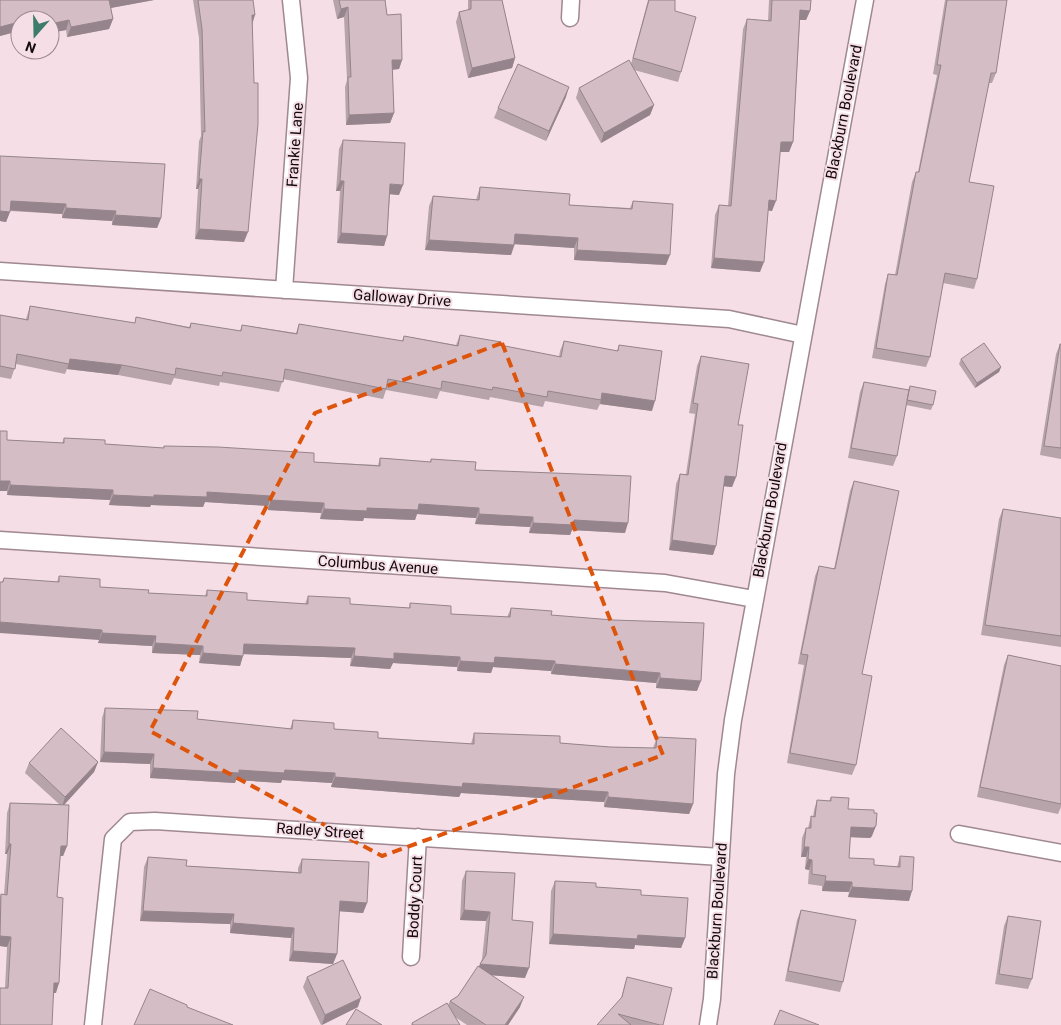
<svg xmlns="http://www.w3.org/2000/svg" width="1061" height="1025" font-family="Roboto,sans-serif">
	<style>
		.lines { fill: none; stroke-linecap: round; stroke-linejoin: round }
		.street-casing { stroke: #9f8891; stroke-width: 19 }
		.street { stroke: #fff; stroke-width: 16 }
		.wall { fill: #b7a3aa }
		.shaded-wall { fill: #95848b }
		.building { fill: #d5bdc6; stroke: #95848b }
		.marked { fill: none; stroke: #dd550c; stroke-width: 4; stroke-dasharray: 10 6; stroke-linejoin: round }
		.labels { text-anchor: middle; stroke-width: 4; stroke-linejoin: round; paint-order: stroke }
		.street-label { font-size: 15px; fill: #120a0d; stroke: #f6dee7 }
	</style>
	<rect width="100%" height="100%" fill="#f6dee7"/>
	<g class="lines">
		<defs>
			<path id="street" d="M570,18L571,0
				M0,271L729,319L803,335
				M284,290L299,78L291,0
				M0,540L665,583L754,599
				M959,834L1061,853
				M411,957L418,837
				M93,1025L113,839L130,822L155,821L721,857
				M708,1025L712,999L726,774L733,720L865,0"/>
		</defs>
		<use href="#street" class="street-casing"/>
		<use href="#street" class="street"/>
	</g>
	<path class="wall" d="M0,0H154L111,8L113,19L109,29L67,37L66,30L50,33V20H20V40H17L15,32L0,36Z
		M193,0H253L244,242L195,239L198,189H196L199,141L201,136L199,38Z
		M333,0H385L387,15L402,60L399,69L392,70L394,113L390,123L346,125L345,87L347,80L344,17L337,19Z
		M468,0H502L515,58L512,68L468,78L456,22L459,12L468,10Z
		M641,0H675V11L681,72L678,82L634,70L654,105L650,115L601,143L576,98L579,88L631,64L648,0Z
		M769,0H811L810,11L806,20H800L793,142L789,152H780L772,211L768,210L760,272L711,268L715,215L719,205L728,206L743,29L747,19L768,21Z
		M945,0H1007L996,73L992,83H989L969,182L977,279L974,289L943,283L930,357L926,367L872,358L885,284L888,274L895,275L912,182L916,172H918L937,75L933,74Z
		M566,97L546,141L494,118L498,108Z
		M343,140L399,195L390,194L387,236L384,246L337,243L340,191H336L339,149Z
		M0,156L161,218L157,228L112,225V221L62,218V214L10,211L6,222L0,221Z
		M480,187L569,205L630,208L633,201L666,265L574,260V248L515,244L511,255L425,250L429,206L433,196L476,200Z
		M30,306L135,323L136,317L189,327L191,323L240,331L242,325L296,333L299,324L402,341L404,336L456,345L460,335L500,345L559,357L560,351L564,341L617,351L619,345L652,411L600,404L597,410L545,401L543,407L490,397L489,400L440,391L437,399L386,390L383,399L283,379L279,392L220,382L219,386L174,378L171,385L118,375L67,369L65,374L16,364L11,379L0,377V315L26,319Z
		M1060,344H1061V459L1040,455L1056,354Z
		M701,356L738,425L736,477L732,487L724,486L713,555L669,550L676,484L680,474H686L695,414L689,413L697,366Z
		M961,359L1001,367L999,372L975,388L959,364Z
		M864,382L908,390L910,386L933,405L931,410L906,405L897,456L893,466L848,458L860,392Z
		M0,431L7,440L62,443L64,438L105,444L163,448L164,446L314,462L378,465L380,458L430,462L431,459L475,470L625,533L572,530L570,535L529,533L530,527L475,524L476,518L417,514L415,520L364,518L363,521L320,519L321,513L268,510V506L205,502L203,507L151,505L150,507L109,505L110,500L7,495V491H0Z
		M854,481L862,674L856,765L852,775L787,763L804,665L798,664L815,576L819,566L834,569L850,491Z
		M1003,509L1061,518V647L981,635L999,519Z
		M59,576L100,587L148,593L205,596L207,590L247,600L305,604L308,596L350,604L409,608L410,603L451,614L507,617L511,608L551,615L697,691L656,688V683L551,674V671L493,667L491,673L457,671V667L393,663L390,669L350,666L351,658L243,654L240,666L199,663L200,655L152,653V646L98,643L99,640L2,582L4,578L57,582Z
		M1008,655L1061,666V807L1058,814L977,797L1004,665Z
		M105,708L197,719L290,729L293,720L378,738L471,744L474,733L560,743L610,747L653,748L657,737L693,804L689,814L604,807V802L461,793L459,797L331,787L332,783L282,780L281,783L236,780L235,783L150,778V764L100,762L102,718Z
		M98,762L94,772L64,805L67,846L63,856H60L57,897L56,993L5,988L7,947L0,946V897L1,894L4,895L7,854H5L7,813L10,803L59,804L25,773L29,763Z
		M831,797L848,809L872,836L870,838L850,837L849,858L874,865L897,867L900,856L909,901L848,897L849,892L822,891V886L808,884L809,870L805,869L806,857H801L802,838L806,828H808L811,816L813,817L814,810L817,800L829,801Z
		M148,857L186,866L298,872V868L302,859L367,903L363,913L339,911L337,954L333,964L289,961L291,938L230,933V924L140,921L144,867Z
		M466,871L512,920L525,978L491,975L520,1007L508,1025H467L455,1017L460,1025H411L412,1023L448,1005L450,1001L458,996L479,967L482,959L486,921L460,920L462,881Z
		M555,881L596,887L641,895L685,938L681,948L635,945L634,949L549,944L551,891Z
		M801,910L843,982L840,992L785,981L797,920Z
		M1008,916L1032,979L1028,989L995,984L1004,926Z
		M307,977L358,1007L321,1025L303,987Z
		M627,977L663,1025H597L621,999L624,987Z"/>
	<path class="shaded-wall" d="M109,0H154L105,9Z
		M348,7L344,17L337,19L341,9Z
		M800,10L810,11L806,20H797Z
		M252,15H255L252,25Z
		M113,19L109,29L67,37L71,27Z
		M69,20L66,30L50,33V24Z
		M19,22L15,32L0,36V27Z
		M20,32V40H17Z
		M515,58L512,68L468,78L472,68Z
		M392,60H402L399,69L388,70Z
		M569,87L566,97L546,141L549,131Z
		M654,105L650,115L601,143L604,133Z
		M394,113L390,123L346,125L349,115Z
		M781,142H793L789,152H777Z
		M199,179H202L198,189H196Z
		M340,181H344L340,191H336Z
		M390,184L403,185L399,195L387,194Z
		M769,200L776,201L772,211L765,210Z
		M11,201L66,204L62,214L7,210Z
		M66,208L116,211L112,221L62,218Z
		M0,211L10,212L6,222L0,221Z
		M115,215L161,218L157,228L112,225Z
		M199,229L248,232L244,242L195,239Z
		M341,233L387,236L384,246L337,243Z
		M515,234L578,238L574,248L512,244Z
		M429,240L514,245L511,255L425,250Z
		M577,250L670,255L666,265L574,260Z
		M714,258L764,262L760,272L711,268Z
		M70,359L122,365L118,375L67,369Z
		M1001,367L999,372L975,388L977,383Z
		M602,393L655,401L652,411L600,404Z
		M725,476L736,477L732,487L721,486Z
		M0,481H10L7,491H0Z
		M10,485L113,490L110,500L7,495Z
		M207,492L271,496L268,506L205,502L203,507L151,505L150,507L109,505L113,495H154Z
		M271,500L324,503L321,513L268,510Z
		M419,504L479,508L476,518L417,514L415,520L364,518L363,521L320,519L324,509L367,508Z
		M479,514L533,517L530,527L475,524Z
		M574,520L628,523L625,533L572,530L570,535L529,533L533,523Z
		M672,540L716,546L713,555L669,550Z
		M0,622L102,630L99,640L0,633Z
		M102,633L156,636L152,646L98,643Z
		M155,643L203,646L200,655L152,653Z
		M244,644L355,648L351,658L240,654Z
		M203,653L243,656L240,666L199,663Z
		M394,653L460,657L457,667L393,663L390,669L350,666L354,656Z
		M495,657L555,661L551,671L493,667L491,673L457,671L460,661Z
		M555,664L660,673L656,683L551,674Z
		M660,678L701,681L697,691L656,688Z
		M104,752L154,754L150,764L100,762Z
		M98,762L94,772L62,807L65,797Z
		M153,768L285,770L335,773L332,783L282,780L281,783L236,780L235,783L150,778Z
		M335,777L463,783L608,792L604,802L461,793L459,797L331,787Z
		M608,797L693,804L689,814L604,807Z
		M876,826L872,836L870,838L847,837L851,827Z
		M9,844H11L7,854H5Z
		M61,846H67L63,856H57Z
		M804,847H809L806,857H801Z
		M808,859L812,860L809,870L805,869Z
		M825,881L852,882L849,892L822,891Z
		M852,887L912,891L909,901L848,897Z
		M340,901L367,903L363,913L336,911Z
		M464,910L490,912L486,921L460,920Z
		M143,911L234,914L230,924L140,921Z
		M233,923L294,928L291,938L230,933Z
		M553,934L638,935L685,938L681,948L635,945L634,949L549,944Z
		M0,936L11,937L7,947L0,946Z
		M293,951L337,954L333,964L289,961Z
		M480,964L529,968L525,978L476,974Z
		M54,983H59L56,993H50Z
		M524,997L520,1007L508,1025H505Z
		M361,998L358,1007L322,1025L325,1015Z"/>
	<path class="building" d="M0,0H109L113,19L71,27L69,20L50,24V20H20V28L19,22L0,27Z
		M198,0H253L255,15H252L254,83H258V124L248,232L199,229L202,179H199L203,131L205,132L202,29Z
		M339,0H385L387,15L401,14L402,60H392L394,113L349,115L348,77H351L348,7L341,9Z
		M471,0H502L515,58L472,68L459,12L471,9Z
		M649,0H675V11L696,17L681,72L633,58Z
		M772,0H811L810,11L800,10L793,142H781L776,201L769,200L764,262L714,258L719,205L731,206L747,19L771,21Z
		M947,0H1007L996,73H991L969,182L994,186L977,279L945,273L930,357L876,348L888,274L897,275L916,172H919L941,65H937Z
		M629,60L654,105L604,133L579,88Z
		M518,64L569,87L549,131L498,108Z
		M343,140L405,143L403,185L390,184L387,236L341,233L344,181H340Z
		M0,156L165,164L161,218L115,215L116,211L66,208V204L11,201L10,212L0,211Z
		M480,187L570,194L569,205L632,209L633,201L673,204L670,255L577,250L578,238L515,234L514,245L429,240L433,196L479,200Z
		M30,306L135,323L136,317L190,328L191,323L241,331L242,325L297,334L299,324L403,341L404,336L458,346L460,335L501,342L500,345L561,357L564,341L618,351L619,345L662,351L655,401L602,393L601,400L548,391L547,397L493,387L492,390L442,381L441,389L388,379L386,389L285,369L283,382L223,372L222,376L176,368L175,375L122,365L70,359L69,364L17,354L15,369L0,366V315L28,320Z
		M984,343L1001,367L977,383L961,359Z
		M1060,344H1061V448L1044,446Z
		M701,356L749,364L738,425H743L736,477L725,476L716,546L672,540L680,474L688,475L698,404L693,403Z
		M864,382L909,390L897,456L851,448Z
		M910,386L936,391L933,405L907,400Z
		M0,431H7V440L64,443V438L105,440V444L164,448V446L218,447L314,453V462L380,466V458L431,462V459L476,462L475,470L631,476L628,523L574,520V525L533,523V517L479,514V508L419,504L418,510L367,508V511L324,509V503L271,500V496L207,492V497L154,495V497L113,495V490L10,485V481H0Z
		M854,481L899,491L862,674L872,676L856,765L790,753L808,655L801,654L819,566L835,569Z
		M1003,509L1061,518V636L985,625Z
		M59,576L100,579V587L149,590L148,593L207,596V590L247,593V600L308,604V596L350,598V604L410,608V603L451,606V614L510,617L511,608L552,611L551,615L613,620L704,623L701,681L660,678V673L555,664V661L495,657L494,663L460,661V657L394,653V659L354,656L355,648L244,644L243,656L203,653V646L155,643L156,636L102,633V630L0,622V582H3L4,578L59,582Z
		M1008,655L1061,666V804L980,787Z
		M105,708L198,711L197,719L292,729L293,720L334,723V729L378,732V738L474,744V733L560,736V743L610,747L656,748L657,737L696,739L693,804L608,797V792L463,783L462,787L335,777V773L285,770L284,773L239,770V773L153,768L154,754L104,752Z
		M61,728L98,762L65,797L29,763Z
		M831,797L849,798L848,809L874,810V813H877L876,826L873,828L851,827L849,858L874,859V865L900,867V856L914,857L912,891L852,887V882L825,881L826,876L812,874V860L808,859L809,847H804L806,828H811V816L815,817L817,800L831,801Z
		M10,803L69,805L67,846H61L57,897L63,898L59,983H54L52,1025H0V988H8L11,937L0,936L1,894L7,895L11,844H9Z
		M148,857L187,860L186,866L301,873L302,859L369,862L367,903L340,901L337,954L293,951L294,928L233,923L234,914L143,911Z
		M466,871L515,873L512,920L533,922L529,968L480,964L486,955L490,912L464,910Z
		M555,881L596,883V887L641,890V895L688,898L685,938L638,935L637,939L553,934Z
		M801,910L856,920L843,982L788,971Z
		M1008,916L1041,921L1032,979L999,974Z
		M343,960L361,998L325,1015L307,977Z
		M478,966L524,997L505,1025H486L450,1001L458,996Z
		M627,977L672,988L663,1025H660L618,1014L631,1025H597L622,997Z
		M150,989L187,1005V1007L233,1025H134Z
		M447,1003L460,1025H413L412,1023Z
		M356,1009L382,1025H346Z
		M780,1010L819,1025H774Z"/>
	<path class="marked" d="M502,343L663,755L382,856L150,731L315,413Z"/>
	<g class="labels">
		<g class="street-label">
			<text transform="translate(844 112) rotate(-79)" y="5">Blackburn Boulevard</text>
			<text transform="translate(295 145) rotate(-86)" y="5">Frankie Lane</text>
			<text transform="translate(402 298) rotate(4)" y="5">Galloway Drive</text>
			<text transform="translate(770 510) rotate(-80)" y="5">Blackburn Boulevard</text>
			<text transform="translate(378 565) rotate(4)" y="5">Columbus Avenue</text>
			<text transform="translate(320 831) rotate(4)" y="5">Radley Street</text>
			<text transform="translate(415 897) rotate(-87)" y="5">Boddy Court</text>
			<text transform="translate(717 911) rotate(-86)" y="5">Blackburn Boulevard</text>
		</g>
	</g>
	<g transform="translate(35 35) rotate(200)"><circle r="24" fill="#f6dee7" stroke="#9b8990"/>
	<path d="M0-4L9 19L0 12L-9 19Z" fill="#3d7c6b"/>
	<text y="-8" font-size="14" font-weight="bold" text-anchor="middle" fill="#120a0d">N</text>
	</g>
</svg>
